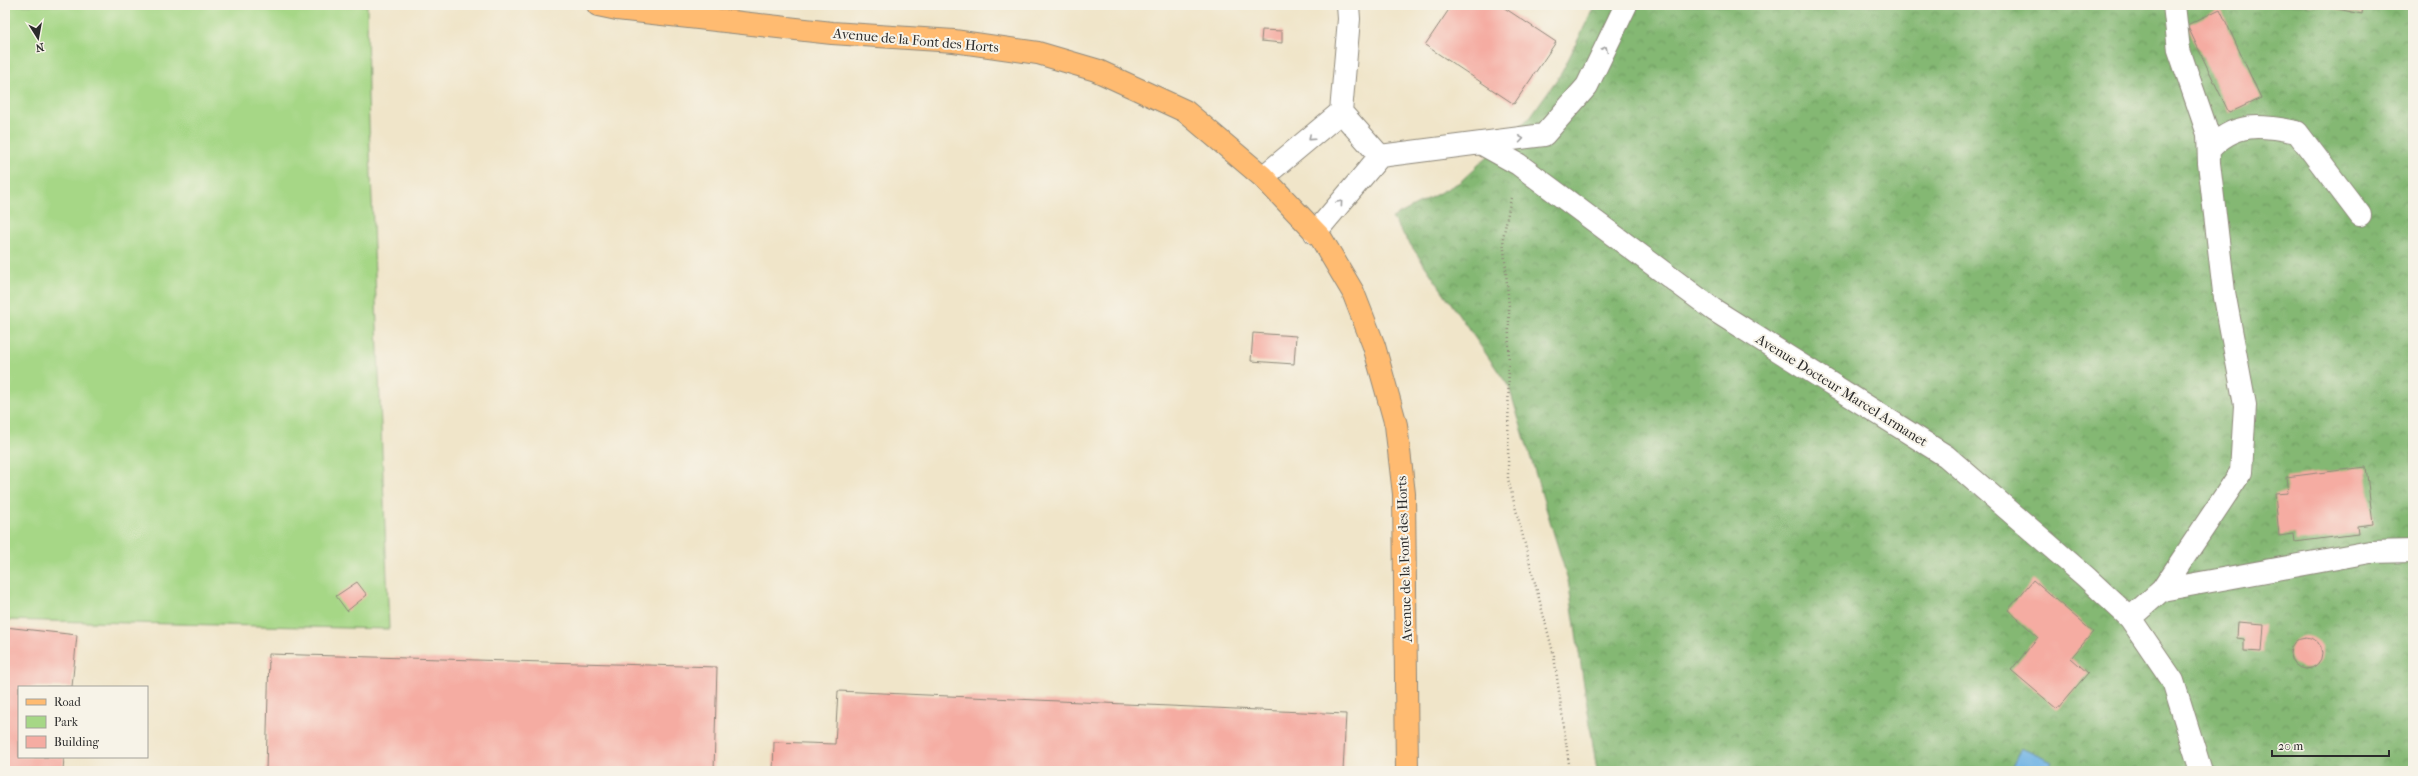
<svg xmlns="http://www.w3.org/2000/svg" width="2418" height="776" font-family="'IM FELL French Canon',serif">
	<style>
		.green { fill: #a6d786; stroke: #688158 }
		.forest { fill: url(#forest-crowns); stroke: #58724f }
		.water { fill: #6fb3e4; stroke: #4d6f88 }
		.building { fill: #f5aca2 }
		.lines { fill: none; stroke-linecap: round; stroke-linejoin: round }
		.minor-casing { stroke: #8e887a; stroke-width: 24 }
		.major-casing { stroke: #8e887a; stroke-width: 24 }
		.path { stroke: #8e887a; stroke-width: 2.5; stroke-dasharray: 1 3; stroke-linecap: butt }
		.minor { stroke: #fff; stroke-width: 22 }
		.major { stroke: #ffbb71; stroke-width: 22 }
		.oneway { stroke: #a0a0a0 }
		.labels { text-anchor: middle; stroke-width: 4; stroke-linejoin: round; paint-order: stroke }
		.street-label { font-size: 14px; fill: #2b2b2b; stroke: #f7f3e8 }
	</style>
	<defs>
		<pattern id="forest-crowns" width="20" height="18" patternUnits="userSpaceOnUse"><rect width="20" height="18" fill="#84b873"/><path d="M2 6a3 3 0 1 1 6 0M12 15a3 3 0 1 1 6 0" fill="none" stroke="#6c965f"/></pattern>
	</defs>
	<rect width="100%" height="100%" fill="#f7f3e8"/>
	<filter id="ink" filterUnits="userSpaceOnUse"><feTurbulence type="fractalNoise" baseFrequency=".025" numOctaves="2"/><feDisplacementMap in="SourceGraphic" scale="8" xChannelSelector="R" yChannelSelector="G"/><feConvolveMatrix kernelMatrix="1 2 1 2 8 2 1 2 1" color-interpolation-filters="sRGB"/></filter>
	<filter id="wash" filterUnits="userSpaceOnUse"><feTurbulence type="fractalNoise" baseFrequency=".012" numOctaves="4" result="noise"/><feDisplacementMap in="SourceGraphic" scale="16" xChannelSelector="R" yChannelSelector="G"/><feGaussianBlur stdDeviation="0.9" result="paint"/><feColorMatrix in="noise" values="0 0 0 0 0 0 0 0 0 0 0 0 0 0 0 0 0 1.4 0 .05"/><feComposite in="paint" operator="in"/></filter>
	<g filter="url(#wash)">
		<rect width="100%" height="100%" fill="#f0e5c9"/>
		<path class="green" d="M5,5H367L368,98L389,629L5,620Z"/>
		<path class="forest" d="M1595,5H2413V771H1597L1568,580L1509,387L1392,218L1460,182L1530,117L1562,72Z"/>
		<path class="water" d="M2021,748L2052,762L2047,771H2010Z"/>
		<g id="blocks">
			<path class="building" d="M1452,5H1500L1556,42L1514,104L1425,45Z
				M2317,5H2363L2362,14Z
				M2220,9L2261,98L2229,113L2187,25Z
				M1262,30L1282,31V43L1261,41Z
				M1253,333L1296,336L1294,364L1251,361Z
				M2366,467L2373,524L2357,526L2358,534L2295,542L2294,534L2279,536L2275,494L2288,493L2286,477Z
				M2033,580L2093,632L2071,658L2088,673L2057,709L2011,670L2038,637L2008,610Z
				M357,582L367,595L347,611L336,596Z
				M2238,622L2264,624L2262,652L2244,651V639L2237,638Z
				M5,627L77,635L72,687H19V757H64L63,771H5Z
				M2290 653a16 16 0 1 1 32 0a16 16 0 1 1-32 0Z
				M269,654L717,667L714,771H266Z
				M838,691L1346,714L1343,771H773L774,742L835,744Z"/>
		</g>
	</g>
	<g filter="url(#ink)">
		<use href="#blocks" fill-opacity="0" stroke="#8e887a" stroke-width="1"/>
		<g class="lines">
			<defs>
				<path id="minor" d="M1341,112L1380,156L1544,135L1587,86L1626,5
					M1341,112L1349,19L1348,5
					M1482,144L1518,164L1714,310L1946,456L2086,577L2130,618L2173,681L2201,771
					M2209,150C2234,121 2262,125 2297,132L2360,215
					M1263,177L1341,112
					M1315,233L1380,156
					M2162,590L2241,472L2245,405L2224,292L2209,163L2208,134L2179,50L2174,5
					M2130,618L2162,590L2370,552L2413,551"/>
				<path id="major" d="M598,5L617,9L832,33L954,41L1038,53L1096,70L1185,111L1263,177L1321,238L1353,292L1374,346L1396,425L1404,494L1407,771"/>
			</defs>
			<use href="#minor" class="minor-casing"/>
			<use href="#major" class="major-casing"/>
			<path class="path" d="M1511,198L1503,238L1509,307L1508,479L1554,656L1570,771"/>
			<use href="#minor" class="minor"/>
			<use href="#major" class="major"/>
		</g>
		<defs><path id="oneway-chevron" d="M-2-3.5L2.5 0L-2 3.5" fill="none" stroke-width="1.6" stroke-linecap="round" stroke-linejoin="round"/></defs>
		<g class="oneway">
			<use href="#oneway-chevron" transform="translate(1605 49) rotate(-64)"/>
			<use href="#oneway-chevron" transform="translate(1311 138) rotate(138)"/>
			<use href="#oneway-chevron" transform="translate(1521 139) rotate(-8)"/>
			<use href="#oneway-chevron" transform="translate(1340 203) rotate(-50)"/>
		</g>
	</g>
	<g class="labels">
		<g class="street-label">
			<text transform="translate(916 40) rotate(5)" y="5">Avenue de la Font des Horts</text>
			<text transform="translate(1842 390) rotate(32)" y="5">Avenue Docteur Marcel Armanet</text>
			<text transform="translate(1404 559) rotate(-92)" y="5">Avenue de la Font des Horts</text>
		</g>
	</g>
	<rect width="2418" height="776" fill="none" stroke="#f7f3e8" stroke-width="20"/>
	<rect x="18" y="686" width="130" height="72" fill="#f7f3e8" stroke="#a5a39c"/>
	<rect x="26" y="699" width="20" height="6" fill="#ffbb71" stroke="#a5a39c"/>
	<text x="54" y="706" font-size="12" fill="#2b2b2b">Road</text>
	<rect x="26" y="716" width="20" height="12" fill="#a6d786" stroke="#a5a39c"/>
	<text x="54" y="726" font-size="12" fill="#2b2b2b">Park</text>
	<rect x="26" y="736" width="20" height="12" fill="#f5aca2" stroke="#a5a39c"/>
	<text x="54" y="746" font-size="12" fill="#2b2b2b">Building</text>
	<g transform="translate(38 38) rotate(169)" stroke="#f7f3e8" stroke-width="3" paint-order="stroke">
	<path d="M0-3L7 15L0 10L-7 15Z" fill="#2b2b2b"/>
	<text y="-6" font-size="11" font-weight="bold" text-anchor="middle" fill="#2b2b2b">N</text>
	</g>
	<path d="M2272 750v6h117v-6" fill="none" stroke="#2b2b2b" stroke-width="2"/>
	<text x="2278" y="750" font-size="12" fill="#2b2b2b" stroke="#f7f3e8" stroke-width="3" paint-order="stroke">20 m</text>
</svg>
